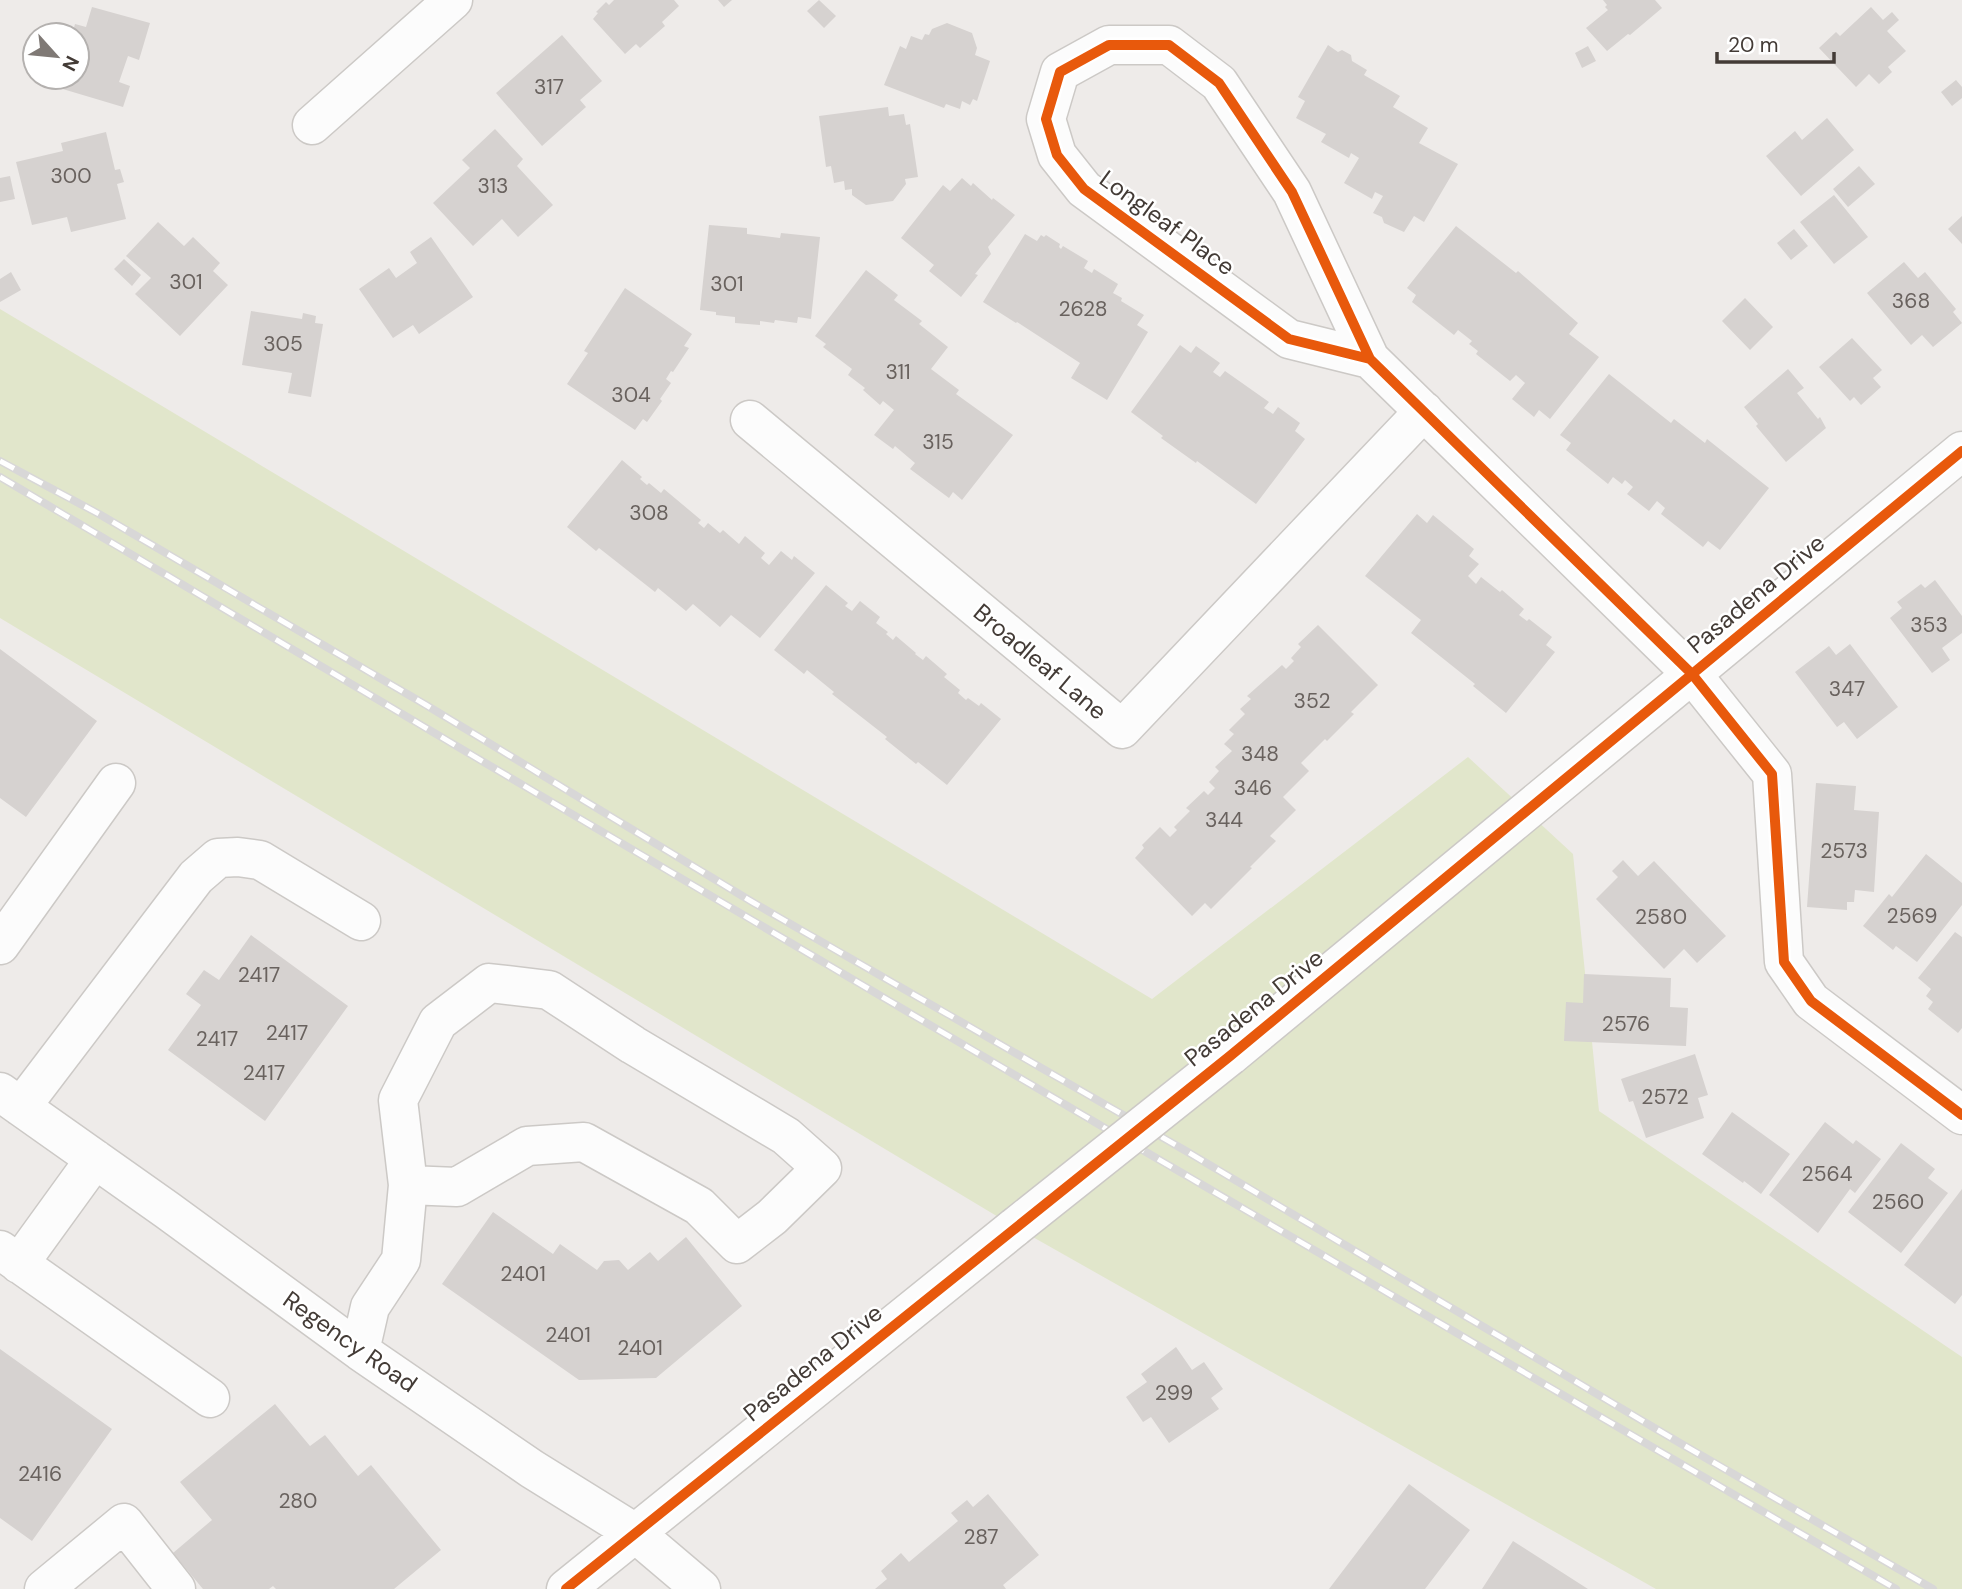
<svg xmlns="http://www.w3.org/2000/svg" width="1962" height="1589" font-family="'DM Sans',sans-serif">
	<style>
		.green { fill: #e1e6cb }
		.building { fill: #d6d2d0 }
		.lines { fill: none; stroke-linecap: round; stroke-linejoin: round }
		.minor-casing { stroke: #ccc9c6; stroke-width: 41 }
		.minor { stroke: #fcfcfc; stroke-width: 38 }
		.rail-casing { stroke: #d8d7d7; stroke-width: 8 }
		.rail { stroke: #fff; stroke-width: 5; stroke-dasharray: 16; stroke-linecap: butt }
		.minor-bridge-casing { stroke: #ccc9c6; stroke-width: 41; stroke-linecap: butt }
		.minor-bridge { stroke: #fcfcfc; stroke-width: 38 }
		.cycleway-casing { stroke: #fff; stroke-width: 15 }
		.cycleway { stroke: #e8590c; stroke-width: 10 }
		.labels { text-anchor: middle; stroke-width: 5; stroke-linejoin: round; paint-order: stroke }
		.number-label { font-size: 21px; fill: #69625e }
		.street-label { font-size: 24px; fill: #433b36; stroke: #fff }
	</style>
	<rect width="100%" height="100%" fill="#eeebe9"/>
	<path class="green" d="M0,309L1152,999L1468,757L1573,854L1599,1111L1962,1357V1589H1656L1015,1227L0,618Z"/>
	<path class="building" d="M614,0H674L679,6L662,22L665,26L640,48L636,44L625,54L593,19L598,13L596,12L606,2L609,5Z
		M718,0H732L724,7Z
		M819,0L836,16L824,28L807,11Z
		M1603,0H1655L1662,8L1630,35L1628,34L1607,51L1586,28L1608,10L1605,7L1607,5Z
		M92,7L150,23L139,60L128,56L119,82L130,86L123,107L56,87L59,77H77V35H72L75,24L86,27Z
		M1871,7L1883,20L1892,12L1899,20L1887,31L1906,51L1888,67L1892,72L1879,84L1869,74L1856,87L1819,48L1836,32L1840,36Z
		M947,23L972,33L977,48L975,55L990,61L977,101L973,99L970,105L962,101L960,109L946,104L944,108L884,85L900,46L906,49L911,36L922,40L925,34L929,35L932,29Z
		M562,35L602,81L580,100L586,107L542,146L496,93Z
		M1328,45L1338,52L1342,50L1351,55L1352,61L1367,70L1364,75L1400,96L1393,107L1428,128L1419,143L1458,164L1424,222L1414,216L1404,232L1384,223L1382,217L1373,213L1383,196L1375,192L1372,199L1344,183L1359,158L1351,153L1349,158L1321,142L1326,134L1296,118L1305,101L1298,97Z
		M1588,46L1596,61L1582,68L1575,53Z
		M1956,80L1962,87V98L1952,106L1941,92Z
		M888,107L889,116L904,114L906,125L910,124L918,177L905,179L906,184L893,201L866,205L852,195V189L845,190L844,181L834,183L831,166L826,167L819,116Z
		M1827,118L1854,150L1801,196L1766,156L1795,131L1802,140Z
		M495,129L523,159L517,166L553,205L518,237L502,219L473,246L433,203L470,168L462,160Z
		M106,132L115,170L120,169L124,182L117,184L126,219L71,232L67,217L32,225L16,162L63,151L61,143Z
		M1859,166L1875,184L1848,207L1833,189Z
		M10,176L15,199L0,202V178Z
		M962,178L971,186L973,183L992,200L993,198L1015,215L988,247L991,254L975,274L978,275L961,297L929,271L934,265L901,238L943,185L950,191Z
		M1834,195L1868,237L1834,264L1800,222Z
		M1962,216V244L1948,229Z
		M158,222L184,246L193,237L220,263L213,271L228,285L180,336L135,294L151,278L126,256Z
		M709,225L747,228V234L780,238L781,233L820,237L811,319L798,317L797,323L775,320L774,323L760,321V325L735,323V317L716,315V312L700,310Z
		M1456,226L1516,273L1518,271L1578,323L1569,334L1599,357L1550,419L1539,410L1534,417L1512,399L1525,383L1516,375L1510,381L1476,354L1478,351L1469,344L1472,341L1458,330L1454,335L1412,302L1416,295L1407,288Z
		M1794,229L1808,246L1791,260L1777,243Z
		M1025,234L1037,241L1041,235L1044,237L1046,235L1060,244L1059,247L1061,249L1063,246L1088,261L1084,268L1092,273L1094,269L1118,284L1113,293L1122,298L1121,301L1144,315L1137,325L1148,332L1107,400L1071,378L1080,363L1017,322L1016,323L983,302Z
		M431,237L473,297L419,334L413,325L393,338L359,289L389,268L396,278L417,263L410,252Z
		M124,259L141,275L132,286L114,269Z
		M1904,262L1918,278L1925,272L1956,309L1953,312L1962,323L1933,347L1922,335L1911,345L1867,293Z
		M866,270L898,295L894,300L922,321L919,324L948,347L931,369L959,390L956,394L1013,435L962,500L953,492L949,498L910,469L915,463L895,446L893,449L874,435L894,410L883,401L880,405L863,390L865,388L848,375L852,369L823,347L826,344L815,336Z
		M11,272L21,290L0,302V279Z
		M625,288L692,334L684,346L689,348L673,372L671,371L666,379L671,383L660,399L662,401L647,422L643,419L635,430L567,384L588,353L584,351Z
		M1745,298L1773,327L1750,350L1722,321Z
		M251,311L302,319L303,313L316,316L315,323L323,324L311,397L288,393L292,373L242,365Z
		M1852,338L1882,370L1873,378L1881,387L1861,405L1854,397L1850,401L1819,367Z
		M1180,345L1191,353L1196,346L1220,363L1213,372L1220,377L1225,371L1269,402L1264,408L1273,414L1278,407L1300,423L1295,431L1305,439L1256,504L1197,461L1196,463L1161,438L1163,436L1131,412Z
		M1788,369L1804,388L1797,393L1818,419L1820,417L1826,428L1786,462L1756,426L1758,424L1744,407Z
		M1609,374L1671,423L1674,419L1705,443L1707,439L1769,488L1720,550L1708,541L1703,547L1661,514L1665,508L1657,501L1649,511L1627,494L1633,487L1625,480L1622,484L1613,477L1608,484L1566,450L1571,443L1560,435Z
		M622,460L642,477L640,479L647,485L649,483L661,493L664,489L701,520L698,523L704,528L708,523L720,533L723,530L739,544L745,536L765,553L761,558L769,565L781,551L792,560L794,556L815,573L760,638L731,615L720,627L693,604L686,611L658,588L655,592L599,548L596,551L567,527Z
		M1417,514L1427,523L1433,515L1474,549L1469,556L1479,564L1468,576L1476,584L1481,577L1500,592L1502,590L1524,609L1519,615L1527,621L1529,619L1552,637L1546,645L1555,652L1506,713L1473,686L1475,684L1411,633L1421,620L1365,576Z
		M1935,580L1962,616V633L1942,648L1950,660L1932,673L1890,618L1902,608L1897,602L1921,584L1925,588Z
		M826,585L848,603L845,606L852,611L860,601L880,617L876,623L888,632L886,634L893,640L896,636L916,653L915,654L923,660L926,656L947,674L944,677L960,690L958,693L966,700L968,698L979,706L981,703L1001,719L947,785L918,762L916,764L885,739L887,737L832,694L834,692L807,670L804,674L774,650Z
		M1318,625L1378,685L1351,712L1354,714L1327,741L1325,739L1301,763L1309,771L1283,797L1296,810L1270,836L1276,841L1250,867L1252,868L1211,909L1205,903L1192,916L1135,858L1144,848L1142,845L1160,827L1170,837L1177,830L1174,827L1190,811L1186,808L1204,791L1208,795L1215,788L1209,782L1219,771L1215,767L1232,751L1224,744L1234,734L1229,730L1245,714L1240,709L1251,699L1247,696L1282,665L1286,669L1294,661L1291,658L1301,647L1298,644Z
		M1850,644L1898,707L1857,739L1844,722L1837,727L1795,672L1829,646L1836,655Z
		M0,649L97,721L26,817L0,798Z
		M1816,783L1856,786L1854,810L1879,812L1874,892L1855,890L1854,902H1847V910L1807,907Z
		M1926,854L1962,883V905L1917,962L1896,946L1893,950L1863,926L1889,894L1892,897Z
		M1623,860L1638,876L1654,861L1726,936L1697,963L1684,949L1664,969L1596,899L1618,877L1612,871Z
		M1955,932L1962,937V1028L1958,1033L1928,1009L1933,1002L1926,996L1931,989L1918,978Z
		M251,935L348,1006L265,1121L168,1050L201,1005L186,994L204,970L219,980Z
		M1584,974L1671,978L1670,1007L1688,1008L1686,1046L1564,1041L1566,1002L1583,1003Z
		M1695,1054L1708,1095L1698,1098L1704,1118L1646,1138L1633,1101L1629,1102L1621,1079Z
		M1732,1112L1790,1154L1761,1194L1744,1181L1743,1183L1702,1154Z
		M1825,1122L1853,1144L1856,1140L1881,1159L1855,1193L1850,1189L1818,1233L1769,1195Z
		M1901,1143L1935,1169L1928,1178L1948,1193L1901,1253L1848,1212Z
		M1962,1189V1295L1955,1304L1904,1265Z
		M493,1212L553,1254L560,1244L597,1270L604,1261L619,1260L628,1270L650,1252L658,1261L686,1237L742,1306L656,1378L579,1380L442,1284Z
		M1176,1347L1192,1370L1204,1362L1223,1389L1211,1398L1219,1409L1169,1443L1151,1417L1143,1422L1126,1397L1147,1382L1141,1374Z
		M0,1349L112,1429L32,1541L0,1518Z
		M275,1404L310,1446L325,1435L358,1476L371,1465L441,1550L394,1589H276L273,1586L269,1589H203L173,1553L212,1520L180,1482Z
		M1409,1484L1470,1530L1425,1589H1329Z
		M988,1494L1039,1555L1003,1585L1006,1589H875L887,1579L881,1571L901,1553L909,1562L958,1521L951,1513L967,1500L973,1507Z
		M1513,1541L1588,1589H1482Z"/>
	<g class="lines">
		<defs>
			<path id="minor" d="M312,125L453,0
				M1370,359L1289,339L1084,189L1057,155L1046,119L1060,72L1109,45H1169L1219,83L1292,192L1370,359L1692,674L1772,774L1784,962L1811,1001L1962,1115
				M750,420L1122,729L1424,411
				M0,945L116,783
				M1230,1056L1962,451
				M0,1092L167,1210L360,1351L532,1469L635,1533L701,1589
				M21,1107L196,877L218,858L238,857L260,860L361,921
				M0,1250L210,1398
				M19,1264L95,1159
				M360,1351L370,1307L401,1260L408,1185L398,1100L438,1022L489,983L549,990L633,1045L786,1136L822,1168L772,1217L737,1244L699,1206L584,1142L527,1146L457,1187L408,1185
				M44,1589L124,1523L176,1589
				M566,1589L1015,1227"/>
		</defs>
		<use href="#minor" class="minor-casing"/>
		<use href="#minor" class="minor"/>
		<defs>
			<path id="rail" d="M0,461L99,514L426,705L754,903L1186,1151L1685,1446L1933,1589
				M0,477L1115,1134L1896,1589"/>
		</defs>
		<use href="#rail" class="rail-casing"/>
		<use href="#rail" class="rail"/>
		<defs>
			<path id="minor-bridge" d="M1015,1227L1230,1056"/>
		</defs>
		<use href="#minor-bridge" class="minor-bridge-casing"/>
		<use href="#minor-bridge" class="minor-bridge"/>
		<defs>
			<path id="cycleway" d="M1370,359L1289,339L1084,189L1057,155L1046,119L1060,72L1109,45H1169L1219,83L1292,192L1370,359L1692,674L1772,774L1784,962L1811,1001L1962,1115
				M566,1589L1230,1056L1962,451"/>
		</defs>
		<use href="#cycleway" class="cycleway-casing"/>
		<use href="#cycleway" class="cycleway"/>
	</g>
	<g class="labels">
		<g class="number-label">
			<text x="549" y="94">317</text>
			<text x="71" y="183">300</text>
			<text x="493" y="193">313</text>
			<text x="186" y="289">301</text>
			<text x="727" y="291">301</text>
			<text x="1911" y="308">368</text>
			<text x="1083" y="316">2628</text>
			<text x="283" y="351">305</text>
			<text x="898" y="379">311</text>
			<text x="631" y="402">304</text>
			<text x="938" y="449">315</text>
			<text x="649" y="520">308</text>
			<text x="1929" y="632">353</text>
			<text x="1847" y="696">347</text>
			<text x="1312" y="708">352</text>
			<text x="1260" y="761">348</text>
			<text x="1253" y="795">346</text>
			<text x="1224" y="827">344</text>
			<text x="1844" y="858">2573</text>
			<text x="1912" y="923">2569</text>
			<text x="1661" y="924">2580</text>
			<text x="259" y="982">2417</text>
			<text x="1626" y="1031">2576</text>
			<text x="287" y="1040">2417</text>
			<text x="217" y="1046">2417</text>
			<text x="264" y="1080">2417</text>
			<text x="1665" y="1104">2572</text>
			<text x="1827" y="1181">2564</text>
			<text x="1898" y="1209">2560</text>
			<text x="523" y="1281">2401</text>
			<text x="568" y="1342">2401</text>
			<text x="640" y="1355">2401</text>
			<text x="1174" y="1400">299</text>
			<text x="40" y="1481">2416</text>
			<text x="298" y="1508">280</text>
			<text x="981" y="1544">287</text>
		</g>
		<g class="street-label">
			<text transform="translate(1167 223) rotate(36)" y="8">Longleaf Place</text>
			<text transform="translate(1756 594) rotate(-40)" y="8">Pasadena Drive</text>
			<text transform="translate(1040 662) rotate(40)" y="8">Broadleaf Lane</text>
			<text transform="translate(1254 1008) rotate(-39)" y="8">Pasadena Drive</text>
			<text transform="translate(350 1342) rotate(35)" y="8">Regency Road</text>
			<text transform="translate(813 1363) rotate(-39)" y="8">Pasadena Drive</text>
		</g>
	</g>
	<g transform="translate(56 56) rotate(117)"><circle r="33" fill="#ffffff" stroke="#b4b1af" stroke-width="2"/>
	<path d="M0-5L12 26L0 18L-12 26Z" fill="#7f7975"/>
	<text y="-10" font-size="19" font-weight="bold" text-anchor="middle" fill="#433b36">N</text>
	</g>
	<path d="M1717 52v10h117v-10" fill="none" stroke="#433b36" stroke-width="3.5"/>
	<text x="1728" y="52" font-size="21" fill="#433b36" stroke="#ffffff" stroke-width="5" paint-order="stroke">20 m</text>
</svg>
